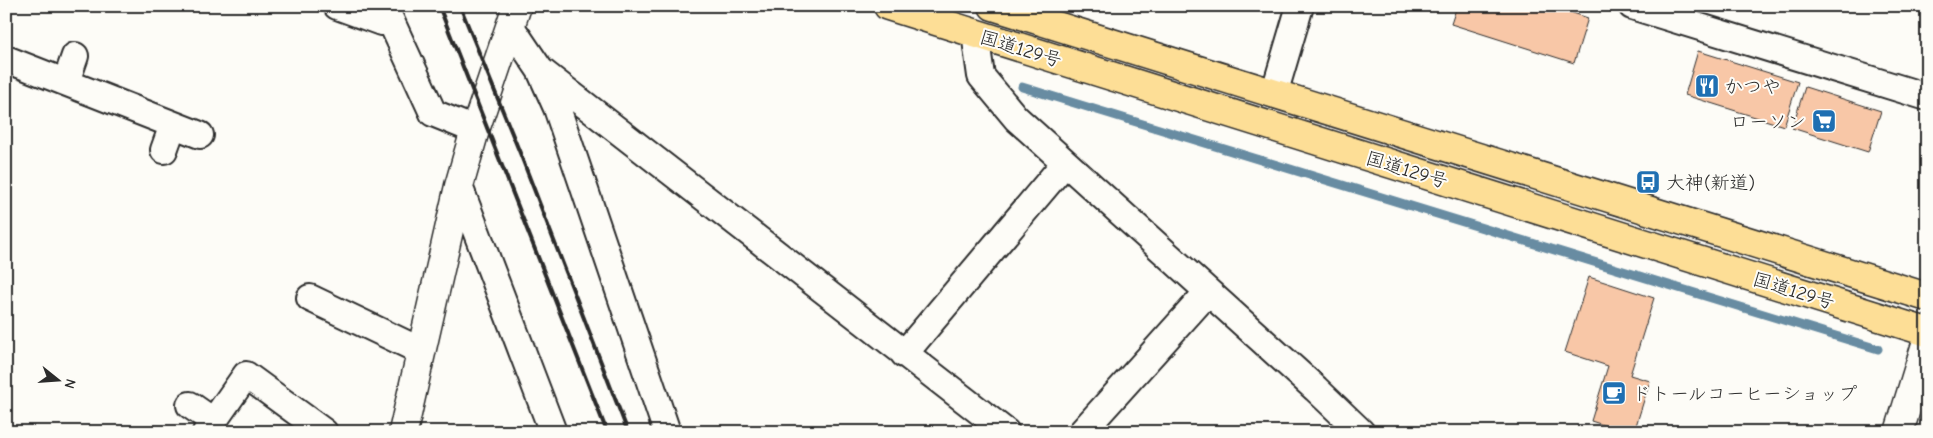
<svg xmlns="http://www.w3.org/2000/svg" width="1933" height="438" font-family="'Comic Neue','Klee One',sans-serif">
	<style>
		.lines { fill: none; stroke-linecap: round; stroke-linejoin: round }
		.stream { stroke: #688ca2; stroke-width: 9 }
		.building { fill: #f8c7a7; stroke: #2b2b2b }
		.street-casing { stroke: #2b2b2b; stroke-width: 30 }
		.secondary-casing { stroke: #2b2b2b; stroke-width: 31 }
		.highway-casing { stroke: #2b2b2b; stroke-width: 31 }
		.street { stroke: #fdfcf7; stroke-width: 26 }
		.secondary { stroke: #fdfcf7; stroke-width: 28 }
		.highway { stroke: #fdde96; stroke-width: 28 }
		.rail { stroke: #2b2b2b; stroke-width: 4 }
		.labels { text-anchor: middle; stroke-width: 4; stroke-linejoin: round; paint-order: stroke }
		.street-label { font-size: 19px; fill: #2b2b2b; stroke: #fdfcf7 }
		.poi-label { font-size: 19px; fill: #2b2b2b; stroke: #fdfcf7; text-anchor: start }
	</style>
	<rect width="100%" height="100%" fill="#fdfcf7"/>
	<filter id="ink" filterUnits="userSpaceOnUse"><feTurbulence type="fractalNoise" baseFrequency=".02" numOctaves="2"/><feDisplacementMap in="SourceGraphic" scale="10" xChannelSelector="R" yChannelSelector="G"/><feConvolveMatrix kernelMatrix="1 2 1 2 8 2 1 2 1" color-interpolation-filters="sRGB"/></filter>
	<g filter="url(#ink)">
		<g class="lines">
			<path class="stream" d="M1022,87L1878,349"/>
		</g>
		<path class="building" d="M1457,6H1552L1588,18L1574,63L1451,24Z
			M1698,51L1798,82L1784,126L1685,95Z
			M1805,87L1881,111L1868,152L1792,128Z
			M1589,277L1654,298L1630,375L1650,381L1634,432H1625L1591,421L1608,366L1565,352Z"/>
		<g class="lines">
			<defs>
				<path id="street" d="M337,6L381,22L391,21
					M384,6L433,113L475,130
					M1632,6L1927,97
					M511,27L540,70L557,108L667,432
					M975,33L981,76L1016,118L1316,389L1361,432
					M6,59L200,135
					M540,70L1006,432
					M66,82L75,56
					M1274,94L1300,6
					M164,150L173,125
					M459,186L553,432
					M310,298L421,351
					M904,354L1065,163
					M190,405L213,421
					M206,432L246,375L324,432
					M1082,432L1208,292"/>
				<path id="secondary" d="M403,432L459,186L475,130L517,6
					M1899,432L1927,341"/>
				<path id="highway" d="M888,6L1927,332
					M993,6L1927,297"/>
			</defs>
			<use href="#street" class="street-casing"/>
			<use href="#secondary" class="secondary-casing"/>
			<use href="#highway" class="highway-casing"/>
			<use href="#street" class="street"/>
			<use href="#secondary" class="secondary"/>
			<use href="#highway" class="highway"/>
			<path class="rail" d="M439,6L607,432
				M460,6L520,153L628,432"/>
		</g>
	</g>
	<defs>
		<symbol id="restaurant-square" viewBox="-11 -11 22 22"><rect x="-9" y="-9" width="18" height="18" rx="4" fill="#1f6fb2" stroke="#fdfcf7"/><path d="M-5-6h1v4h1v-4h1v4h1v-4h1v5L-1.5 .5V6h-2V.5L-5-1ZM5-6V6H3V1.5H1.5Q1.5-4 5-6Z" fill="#fff"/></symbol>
		<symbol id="supermarket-square" viewBox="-11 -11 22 22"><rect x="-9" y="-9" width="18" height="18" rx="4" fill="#1f6fb2" stroke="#fdfcf7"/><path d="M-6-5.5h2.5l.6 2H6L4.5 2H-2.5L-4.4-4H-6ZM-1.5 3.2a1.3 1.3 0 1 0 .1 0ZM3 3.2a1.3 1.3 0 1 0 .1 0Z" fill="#fff"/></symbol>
		<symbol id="bus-square" viewBox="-11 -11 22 22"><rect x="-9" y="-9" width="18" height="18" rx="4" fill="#1f6fb2" stroke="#fdfcf7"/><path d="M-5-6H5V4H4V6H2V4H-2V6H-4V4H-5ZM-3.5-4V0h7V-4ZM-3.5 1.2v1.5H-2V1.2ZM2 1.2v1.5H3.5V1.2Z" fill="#fff"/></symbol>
		<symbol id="cafe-square" viewBox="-11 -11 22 22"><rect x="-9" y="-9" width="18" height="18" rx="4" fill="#1f6fb2" stroke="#fdfcf7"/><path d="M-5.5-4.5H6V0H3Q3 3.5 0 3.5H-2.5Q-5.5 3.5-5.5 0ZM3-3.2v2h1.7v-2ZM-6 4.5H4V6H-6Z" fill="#fff"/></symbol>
	</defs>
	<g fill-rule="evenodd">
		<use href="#restaurant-square" x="1693" y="72" width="28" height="28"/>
		<use href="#supermarket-square" x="1810" y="107" width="28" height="28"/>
		<use href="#bus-square" x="1634" y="168" width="28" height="28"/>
		<use href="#cafe-square" x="1600" y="379" width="28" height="28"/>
	</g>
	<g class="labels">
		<g class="street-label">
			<text transform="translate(1021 48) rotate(17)" y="7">国道129号</text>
			<text transform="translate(1407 169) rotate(17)" y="7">国道129号</text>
			<text transform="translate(1794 290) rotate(17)" y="7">国道129号</text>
		</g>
		<g class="poi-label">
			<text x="1724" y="93">かつや</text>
			<text x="1806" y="128" text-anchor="end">ローソン</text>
			<text x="1666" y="189">大神(新道)</text>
			<text x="1632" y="400">ドトールコーヒーショップ</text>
		</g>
	</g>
	<rect width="1933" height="438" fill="none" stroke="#fdfcf7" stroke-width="25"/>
	<rect x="12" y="12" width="1908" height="413" fill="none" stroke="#2b2b2b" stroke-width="2" filter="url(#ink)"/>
	<g transform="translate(58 380) rotate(107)" stroke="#fdfcf7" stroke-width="4" paint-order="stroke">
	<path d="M0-4L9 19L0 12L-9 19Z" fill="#2b2b2b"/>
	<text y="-8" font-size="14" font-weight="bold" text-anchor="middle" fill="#2b2b2b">N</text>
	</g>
</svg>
